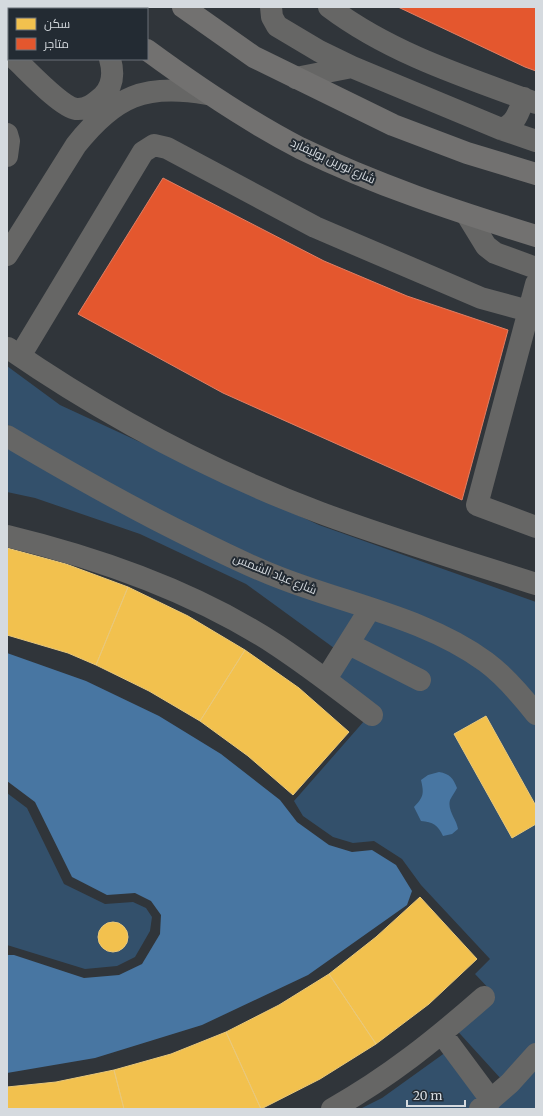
<svg xmlns="http://www.w3.org/2000/svg" width="543" height="1116" font-family="Merriweather,Cairo,serif">
	<style>
		.green { fill: #33506b }
		.water { fill: #4876a2 }
		.homes { fill: #f2c14e; stroke: #e9c87a }
		.shops { fill: #e4572e; stroke: #e07e63 }
		.lines { fill: none; stroke-linecap: round; stroke-linejoin: round }
		.minor { stroke: #666665; stroke-width: 22 }
		.major { stroke: #727170; stroke-width: 22 }
		.labels { text-anchor: middle; stroke-width: 4; stroke-linejoin: round; paint-order: stroke }
		.street-label { font-size: 12px; fill: #d5dadf; stroke: #232b33 }
	</style>
	<rect width="100%" height="100%" fill="#30353a"/>
	<path class="green" d="M7,366L60,405L319,525L536,602V706L499,663L281,569L96,481L7,424Z
		M7,438L361,612L334,648L246,584L140,534L35,498L7,492Z
		M373,616L446,644L491,672L536,725V1042L524,1061L502,1080L452,1025L494,994L475,974L490,959L421,885L402,859L374,841L353,843L333,837L303,816L294,801L372,712L329,673Z
		M7,793L27,808L64,884L105,904L133,902L146,908L152,917L150,931L135,957L117,966L85,969L7,945Z
		M453,1047L479,1101L468,1109H360L382,1098Z
		M536,1063V1109H487Z"/>
	<path class="water" d="M7,653L86,681L159,716L221,754L280,800L297,822L329,845L352,852L372,850L396,865L412,891L407,905L308,975L202,1025L95,1058L7,1073V955H14L84,978L119,975L142,964L160,934L161,915L151,901L135,893L107,895L72,877L35,802L7,781Z
		M439,772C450,774 453,778 457,788C455,792 452,796 450,800C447,810 457,820 458,829L452,834L443,836C438,825 433,822 421,821L414,807C424,797 424,793 421,780L428,775Z"/>
	<path class="homes" d="M7,548L66,564L128,587L96,665L68,653L7,635Z
		M128,587L188,616L245,650L200,721L149,691L96,665Z
		M245,650L299,688L349,732L293,795L248,756L200,721Z
		M486,716L536,806V824L512,838L454,734Z
		M420,897L477,959L429,1004L376,1044L329,974L376,937Z
		M98 937a15 15 0 1 1 30 0a15 15 0 1 1-30 0Z
		M329,974L376,1044L320,1079L261,1109L226,1032L279,1005Z
		M226,1032L261,1109H124L114,1070L171,1054Z
		M114,1070L124,1109H7V1087L56,1082Z"/>
	<path class="shops" d="M398,7H536V71L525,67Z
		M163,178L324,261L407,296L508,330L462,500L223,393L78,314Z"/>
	<g class="lines">
		<path class="minor" d="M83,7L84,9
			M271,7L272,17L277,26L319,51L352,67L501,129L536,141
			M329,7C390,53 465,77 536,103
			M15,59C27,70 61,107 76,109C87,110 95,103 103,96C113,86 114,73 110,59
			M296,78L352,67
			M501,129C516,125 519,111 524,98
			M7,134L9,141L7,156
			M467,215L486,246L495,253L536,268
			M7,255L76,145C115,96 145,83 207,94
			M536,284L477,505L536,527
			M8,348C105,415 210,471 321,513C391,539 464,561 536,584
			M20,356L143,152L154,145L167,148L315,227L481,298L529,311
			M7,436C68,472 129,507 193,538C221,552 249,566 278,577C346,604 426,618 486,662C505,676 521,695 536,714
			M7,536C102,559 196,592 278,646C311,668 341,691 372,715
			M349,644L420,680
			M326,679L370,609
			M442,1034L491,1100
			M332,1109C389,1077 435,1040 484,997
			M480,1109L510,1083L536,1054"/>
		<path class="major" d="M95,7L97,9
			M183,7L254,57L393,125L467,153L536,174
			M147,50C196,86 246,120 300,148C376,185 455,211 536,236"/>
	</g>
	<g class="labels">
		<g class="street-label">
			<text transform="translate(333 161) rotate(25)" y="4">شارع تورين بوليفارد</text>
			<text transform="translate(275 574) rotate(22)" y="4">شارع عباد الشمس</text>
		</g>
	</g>
	<rect width="543" height="1116" fill="none" stroke="#d5dadf" stroke-width="16"/>
	<rect x="8" y="8" width="140" height="52" fill="#232b33" stroke="#6a7178"/>
	<rect x="16" y="18" width="20" height="12" fill="#f2c14e" stroke="#6a7178"/>
	<text x="44" y="28" font-size="12" fill="#d5dadf">سكن</text>
	<rect x="16" y="38" width="20" height="12" fill="#e4572e" stroke="#6a7178"/>
	<text x="44" y="48" font-size="12" fill="#d5dadf">متاجر</text>
	<path d="M407 1100v6h58v-6" fill="none" stroke="#d5dadf" stroke-width="2"/>
	<text x="413" y="1100" font-size="12" fill="#d5dadf" stroke="#232b33" stroke-width="3" paint-order="stroke">20 m</text>
</svg>
